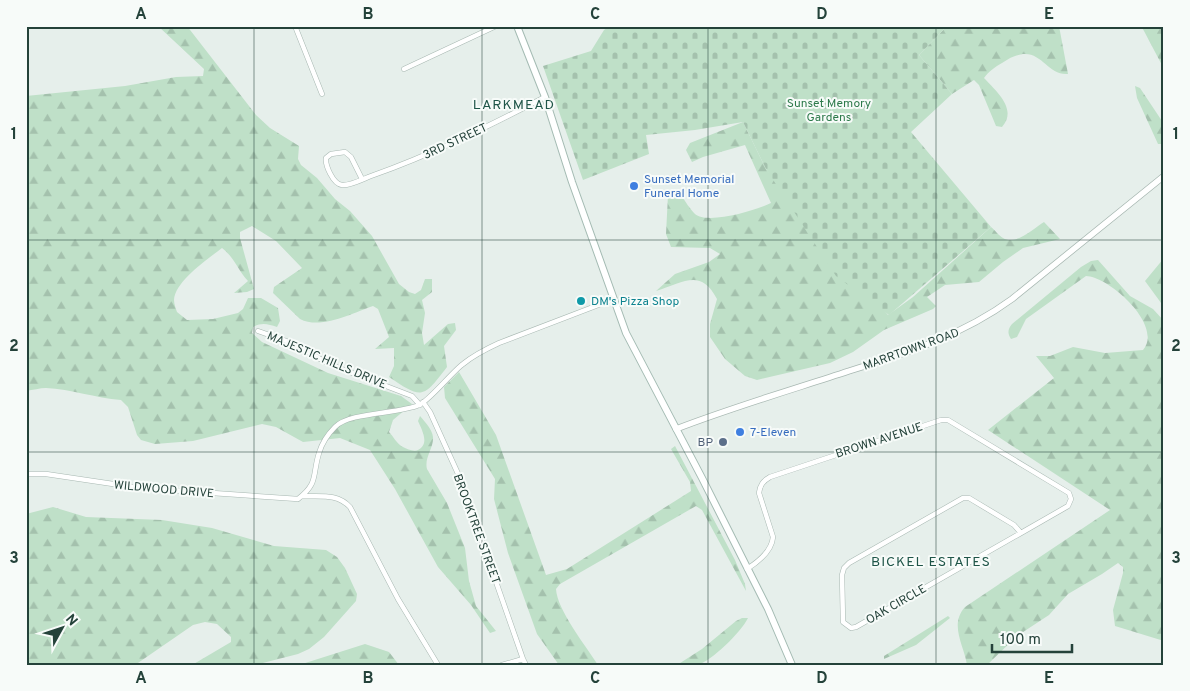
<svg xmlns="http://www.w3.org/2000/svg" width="1190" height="691" font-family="Overpass,sans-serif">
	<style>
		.forest { fill: url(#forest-firs) }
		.cemetery { fill: url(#cemetery-stones) }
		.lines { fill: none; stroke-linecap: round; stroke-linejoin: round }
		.minor-casing { stroke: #a8b8b2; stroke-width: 5.5 }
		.tertiary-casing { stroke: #a8b8b2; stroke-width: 7 }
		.secondary-casing { stroke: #a4bbb3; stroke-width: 8 }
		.minor { stroke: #fff; stroke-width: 4.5 }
		.tertiary { stroke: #fff; stroke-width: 5.5 }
		.secondary { stroke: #fff; stroke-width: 6 }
		.grid { fill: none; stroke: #24423a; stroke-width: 1; stroke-opacity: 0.55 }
		.shop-dot { fill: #3f7fe0; stroke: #f7fbf9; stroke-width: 2 }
		.culture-dot { fill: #0f9aa8; stroke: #f7fbf9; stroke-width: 2 }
		.service-dot { fill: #5c6f8a; stroke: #f7fbf9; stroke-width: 2 }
		.labels { text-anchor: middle; stroke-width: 4; stroke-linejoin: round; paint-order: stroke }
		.park-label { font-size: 12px; fill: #2d7a4b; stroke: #f7fbf9 }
		.street-label { font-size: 12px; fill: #24423a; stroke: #f7fbf9 }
		.shop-label { font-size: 12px; fill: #366cbe; stroke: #f7fbf9; text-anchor: start }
		.culture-label { font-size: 12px; fill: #0d838f; stroke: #f7fbf9; text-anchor: start }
		.service-label { font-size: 12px; fill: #4e5e75; stroke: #f7fbf9; text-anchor: end }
		.neighbourhood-label { font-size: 14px; letter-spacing: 1px; fill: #1f5548; stroke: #f7fbf9 }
		.neatline { fill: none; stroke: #24423a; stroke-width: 2 }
		.grid-label { font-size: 16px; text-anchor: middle; font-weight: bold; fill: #24423a }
	</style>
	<defs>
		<pattern id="forest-firs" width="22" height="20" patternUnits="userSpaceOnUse" patternTransform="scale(1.25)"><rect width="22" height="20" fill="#bfe0c8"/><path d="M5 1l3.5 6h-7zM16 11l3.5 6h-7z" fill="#a4c1ad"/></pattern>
		<pattern id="cemetery-stones" width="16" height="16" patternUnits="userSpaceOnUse" patternTransform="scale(1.25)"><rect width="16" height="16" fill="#bfe0c8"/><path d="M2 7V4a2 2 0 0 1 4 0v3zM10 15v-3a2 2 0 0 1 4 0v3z" fill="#a4c1ad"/></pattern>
	</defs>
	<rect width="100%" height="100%" fill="#e6efeb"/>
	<path class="forest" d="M158,26H187L256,115L270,128L299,146L298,159L301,165L317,178L335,199L350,211L372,236L399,284L409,292L415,294L421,290L425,279H432V292L422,300L425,313L422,333L424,345L448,324L455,323L456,330L444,346L447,367C423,398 423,400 389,377L394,366V348L375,349L389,337L378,309L373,306C353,313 321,330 300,319L273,293L274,287L302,268L276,241L252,226L240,232V238L254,289L247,292L234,293L248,281C237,269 235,258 222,248C208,259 175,281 174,300C174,304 176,309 177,312L187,320L213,319L238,313L243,309L248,298H261L278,308L280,321L277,327C268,324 262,322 253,327L252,333L262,342L328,373L401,396L412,404L393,420L389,432C393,436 397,444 403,447C407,449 414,452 418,450C430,444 422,430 418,421L420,416C425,422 432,429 433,437C434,448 424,458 427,469L447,503L465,548L469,581L476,606L496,631L490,633L471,605L438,567L395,489L370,450L340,438L303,442L276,427L262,424L193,441L155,444L141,440L137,435L128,407L121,400C95,398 71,389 46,388C40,388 33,390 26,391V96L125,86L176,77L203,76L204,69Z
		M947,26H1059L1068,74C1043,76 1040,37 1002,63C995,67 989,71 984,78C996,91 1018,109 1002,127L996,126L979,85L974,80L952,94L919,55Z
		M1141,26H1164V69L1144,31Z
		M1135,86L1140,88L1162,121H1164V144H1158L1137,98Z
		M743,122L766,169L888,315L913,297L991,227C995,230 999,236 1003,238C1016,246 1034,228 1044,222L1060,239L1023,248L1003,262L979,282L945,285L927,297L936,306L933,309L884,330L853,352L830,363L757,380L745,376L725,359L710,337V324L717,299C701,268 684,282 656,291L675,274L709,262L720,254L710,248L671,247L666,234L668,195H681C685,201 690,209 695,214C708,225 757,210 771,203L745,145L703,157L692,162L686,150L690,143Z
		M1164,258V307L1145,281Z
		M1098,260L1130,296L1153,309L1164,321V641L1115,626L1113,610L1123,573V567L1118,563L1102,574L1068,594L1049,615L1017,636L987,665H967C964,645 949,625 965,607L1110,510L988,430L1054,378L1036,356H1050L1073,347L1105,353L1143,350C1164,326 1110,277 1086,276L1026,319L1017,337L1011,339C1007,333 1008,329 1012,324L1081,267L1091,261Z
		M459,372L496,435L546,575L567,569L691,491L690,482L671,449L675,446L735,560L745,584L746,591L702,510L696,506L560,584L556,589C557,610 586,646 598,665H559L537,634L508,553L494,499L495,479L445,398L444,387Z
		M53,507L86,517L162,520L212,528L274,546L326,550L337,557L345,568L357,594L356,601L324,637L309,649L298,654L255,665H192L231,642V637L217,624L205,622L193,625L135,665H26V514Z
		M948,616L950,618L916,645L884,659V656Z
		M742,618H748C741,632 712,661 697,665C691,666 683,665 677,665L702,649L736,621Z
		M365,644L389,652L399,665H299Z"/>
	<path class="cemetery" d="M610,26H947L919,55L952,94L911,132L991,227L889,315L836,276L766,169L743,122L695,130L646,135L649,154L583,180L543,66L591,51L604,30Z"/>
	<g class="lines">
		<defs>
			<path id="minor" d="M295,26L322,94
				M404,69L496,26
				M362,179L351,157L345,152L331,154L326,158C325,165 333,184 342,185C350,186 363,179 371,176C431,155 489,126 545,97
				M258,331L292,343L329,364L412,396L420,405
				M423,402L430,412L459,476L523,659L526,665
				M26,474H46L140,488L298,499C319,483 312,475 319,453C322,443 328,434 335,427C349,412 399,414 419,405C429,401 452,372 463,364C474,355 486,349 499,343L614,299
				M302,496C321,497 337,493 350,507L398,599L438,665
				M963,498H969L1014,525L1021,533L856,627L851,628L843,622L842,575L844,568L849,563Z
				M747,569C758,562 772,551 773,537L759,493C760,485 763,481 770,477L941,420H948L1069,493L1071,499L1068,506L1021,533
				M502,665L523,659"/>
			<path id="tertiary" d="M676,429C733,407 791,390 849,371C907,353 963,335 1012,299L1164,176"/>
			<path id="secondary" d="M517,26L545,97L572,182L626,333L702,478L768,609L792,665"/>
		</defs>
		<use href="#minor" class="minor-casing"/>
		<use href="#tertiary" class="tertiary-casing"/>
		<use href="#secondary" class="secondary-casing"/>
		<use href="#minor" class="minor"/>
		<use href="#tertiary" class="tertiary"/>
		<use href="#secondary" class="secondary"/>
	</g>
	<path class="grid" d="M254,26V665M482,26V665M708,26V665M936,26V665M26,240H1164M26,452H1164"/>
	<g class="shop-dot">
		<circle cx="634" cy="186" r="5"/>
		<circle cx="740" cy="432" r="5"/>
	</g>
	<circle class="culture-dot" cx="581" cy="301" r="5"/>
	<circle class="service-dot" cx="723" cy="442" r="5"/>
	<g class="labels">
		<g class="park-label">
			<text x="829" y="107">Sunset Memory<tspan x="829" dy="14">Gardens</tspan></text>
		</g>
		<g class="street-label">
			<text transform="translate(455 141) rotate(-25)" y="4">3RD STREET</text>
			<text transform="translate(911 349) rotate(-20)" y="4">MARRTOWN ROAD</text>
			<text transform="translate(327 360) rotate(23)" y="4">MAJESTIC HILLS DRIVE</text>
			<text transform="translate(879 440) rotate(-18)" y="4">BROWN AVENUE</text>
			<text transform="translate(164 489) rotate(5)" y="4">WILDWOOD DRIVE</text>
			<text transform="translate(477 529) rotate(70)" y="4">BROOKTREE STREET</text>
			<text transform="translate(896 604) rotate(-30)" y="4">OAK CIRCLE</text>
		</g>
		<g class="shop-label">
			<text x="644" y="183">Sunset Memorial<tspan x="644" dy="14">Funeral Home</tspan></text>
			<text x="750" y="436">7-Eleven</text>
		</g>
		<g class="culture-label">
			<text x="591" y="305">DM's Pizza Shop</text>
		</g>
		<g class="service-label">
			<text x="713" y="446">BP</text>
		</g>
		<g class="neighbourhood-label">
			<text x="514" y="109">LARKMEAD</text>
			<text x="931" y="566">BICKEL ESTATES</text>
		</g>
	</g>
	<rect width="1190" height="691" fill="none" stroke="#f7fbf9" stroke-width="55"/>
	<g transform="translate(62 628) rotate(50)" stroke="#f7fbf9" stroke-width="4" paint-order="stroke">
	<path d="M0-4L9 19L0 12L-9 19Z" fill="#24423a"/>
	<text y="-8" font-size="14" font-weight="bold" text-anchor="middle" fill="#24423a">N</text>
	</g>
	<path d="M992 644v8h80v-8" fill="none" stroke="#24423a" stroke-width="2.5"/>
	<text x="1000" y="644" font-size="15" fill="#24423a" stroke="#f7fbf9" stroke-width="4" paint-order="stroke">100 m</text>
	<rect x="28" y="28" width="1134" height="636" class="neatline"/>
	<g class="grid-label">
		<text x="141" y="19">A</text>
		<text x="368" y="19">B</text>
		<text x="595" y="19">C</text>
		<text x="822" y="19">D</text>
		<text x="1049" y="19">E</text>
		<text x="14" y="139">1</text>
		<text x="1176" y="139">1</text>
		<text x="14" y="351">2</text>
		<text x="1176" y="351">2</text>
		<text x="14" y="563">3</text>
		<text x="1176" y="563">3</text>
		<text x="141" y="683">A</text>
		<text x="368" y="683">B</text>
		<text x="595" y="683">C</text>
		<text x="822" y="683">D</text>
		<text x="1049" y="683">E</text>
	</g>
</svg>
